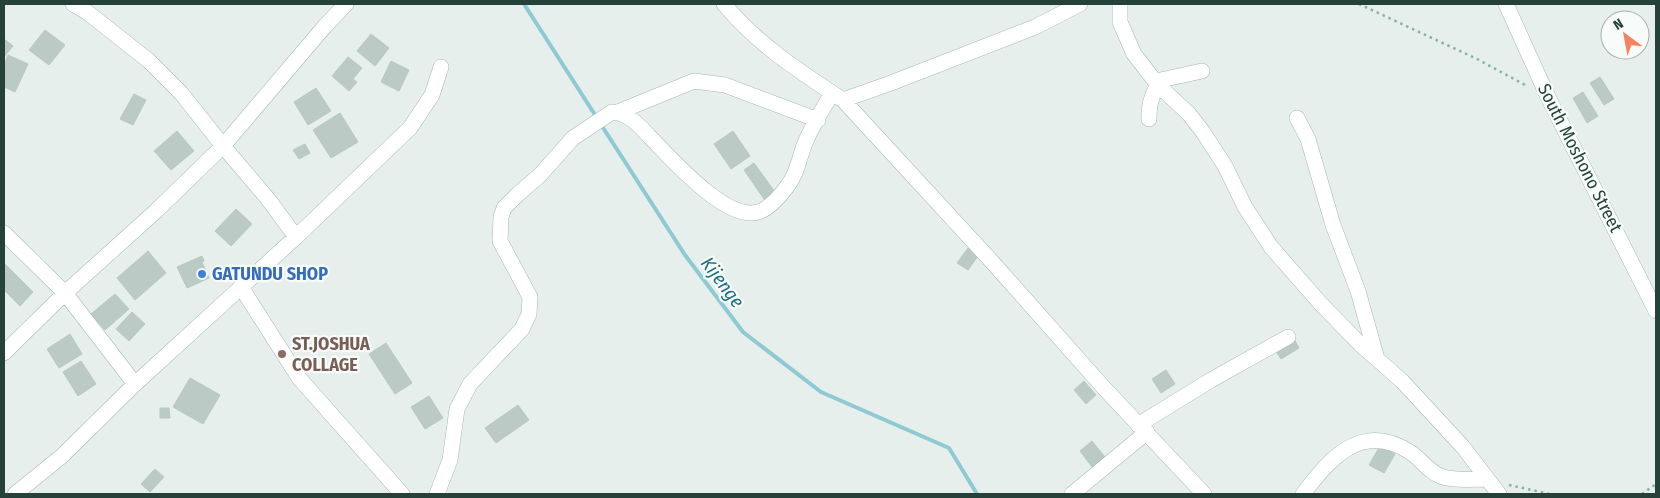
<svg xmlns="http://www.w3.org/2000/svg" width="1660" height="498" font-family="'Fira Sans Condensed',sans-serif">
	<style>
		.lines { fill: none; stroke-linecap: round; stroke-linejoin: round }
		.stream { stroke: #8ec9d4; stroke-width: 4 }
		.building { fill: #bbcac4; stroke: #b8c9c2 }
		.minor-casing { stroke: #a8b8b2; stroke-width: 16 }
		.path { stroke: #86b3a5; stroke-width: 2.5; stroke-dasharray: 2.5 4; stroke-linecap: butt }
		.minor { stroke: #fff; stroke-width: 15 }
		.shop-dot { fill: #3f7fe0; stroke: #f7fbf9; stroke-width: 2 }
		.education-dot { fill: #8d6e63; stroke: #f7fbf9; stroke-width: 2 }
		.labels { text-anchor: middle; stroke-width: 4.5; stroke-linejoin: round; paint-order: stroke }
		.street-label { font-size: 18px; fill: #24423a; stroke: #f7fbf9 }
		.shop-label { font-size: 18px; font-weight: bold; fill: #366cbe; stroke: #f7fbf9; text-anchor: start }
		.education-label { font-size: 18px; font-weight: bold; fill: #785e54; stroke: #f7fbf9; text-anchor: start }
		.water-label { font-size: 19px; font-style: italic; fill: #1c6f80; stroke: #f7fbf9 }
	</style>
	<rect width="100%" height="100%" fill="#e6efeb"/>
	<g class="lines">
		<path class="stream" d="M524,4L597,118
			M600,123L685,255L743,332L821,392L949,448L977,494"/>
	</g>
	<path class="building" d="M45,30L65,45L49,65L29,50Z
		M371,34L389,48L375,66L357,51Z
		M4,39L13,46L4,57Z
		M8,55L28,64L15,92L4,87V65Z
		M348,57L362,68L353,79L357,82L349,91L332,76Z
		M391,61L409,70L399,91L381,82Z
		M1600,77L1614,99L1604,105L1590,83Z
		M316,88L331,111L308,125L294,102Z
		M1583,92L1598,116L1587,123L1573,98Z
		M134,94L146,100L133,125L120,119Z
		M340,113L358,142L331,158L313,130Z
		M177,131L194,151L171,170L154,151Z
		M733,131L750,156L731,169L714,144Z
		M305,144L310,153L299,159L293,150Z
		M754,163L775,192L764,199L744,170Z
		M236,209L252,224L231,246L215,231Z
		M968,248L978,256L968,270L957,263Z
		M148,251L166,273L135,300L117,278Z
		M202,256L204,261L202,262L209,278L187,288L177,267Z
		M4,263L33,292L20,306L4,290Z
		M115,294L129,309L105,330L91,314Z
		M132,312L145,324L129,341L116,329Z
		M70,334L82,354L59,368L47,349Z
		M1294,339L1299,348L1281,359L1276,351Z
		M386,343L412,383L395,394L369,354Z
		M81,361L96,384L78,396L63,372Z
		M1166,370L1175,384L1161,393L1152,379Z
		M190,378L220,395L203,424L173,407Z
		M1084,381L1096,395L1086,404L1074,390Z
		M429,396L443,418L425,429L411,407Z
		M518,405L529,420L496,443L485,428Z
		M160,408H169L170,418H160Z
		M1092,441L1105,457L1092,467L1080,451Z
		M1380,446L1395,454L1384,473L1369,465Z
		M155,469L164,477L150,492L141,484Z"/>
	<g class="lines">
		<defs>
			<path id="minor" d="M73,4L87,12L149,61L181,93L223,146L268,199L296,237
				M724,4C757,44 800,72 843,100L891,83L1035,27L1080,4
				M1120,4V22L1134,54L1158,85L1189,114L1203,132L1225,166L1245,207L1271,247L1321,304L1360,344L1402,381L1463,447L1499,494
				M1506,4L1548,97L1656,311
				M1156,81L1202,71
				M843,100L994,264L1104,388L1204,494
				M618,112L694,81L725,85L818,120
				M1297,118L1308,139L1333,225L1358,291L1377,359
				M1149,119C1149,105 1151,96 1158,85
				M4,233L65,293L135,384
				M241,287L299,378L402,494
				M4,353L65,293L156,211L223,146L325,26L346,4
				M1138,425L1211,380L1288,337
				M15,494L62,456L135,384L296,237L410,128L432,95L441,67
				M437,494L450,460L457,409L470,384L522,329L529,314L530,297L500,241L501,217L504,208L517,195L540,175L573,138L612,112C627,112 640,126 649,136C670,157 726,222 758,212C769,209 779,197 786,188C797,175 799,158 805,143C812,126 823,109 832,93
				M1072,494L1147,432
				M1303,494C1330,458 1362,421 1410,452C1421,459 1429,473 1443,477C1457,481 1472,479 1486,479"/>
		</defs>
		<use href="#minor" class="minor-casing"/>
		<path class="path" d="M1359,4L1477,59L1527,86
			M1509,485L1550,494
			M1642,494L1656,484"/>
		<use href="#minor" class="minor"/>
	</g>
	<circle class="shop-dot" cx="202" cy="274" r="5"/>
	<circle class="education-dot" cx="282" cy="354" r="5"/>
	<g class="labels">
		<g class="street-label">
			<text transform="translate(1580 158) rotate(63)" y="6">South Moshono Street</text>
		</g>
		<g class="shop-label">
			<text x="212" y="280">GATUNDU SHOP</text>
		</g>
		<g class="education-label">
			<text x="292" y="350">ST.JOSHUA<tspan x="292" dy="21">COLLAGE</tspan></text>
		</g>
		<g class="water-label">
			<text transform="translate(723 282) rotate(53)" y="7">Kijenge</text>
		</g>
	</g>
	<rect width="1660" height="498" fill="none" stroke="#24423a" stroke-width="10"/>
	<g transform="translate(1625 35) rotate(328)"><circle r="24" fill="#f7fbf9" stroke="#a3b1ad"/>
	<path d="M0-4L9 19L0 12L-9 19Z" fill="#f4845f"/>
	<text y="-8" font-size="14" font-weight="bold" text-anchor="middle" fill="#24423a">N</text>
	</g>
</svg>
